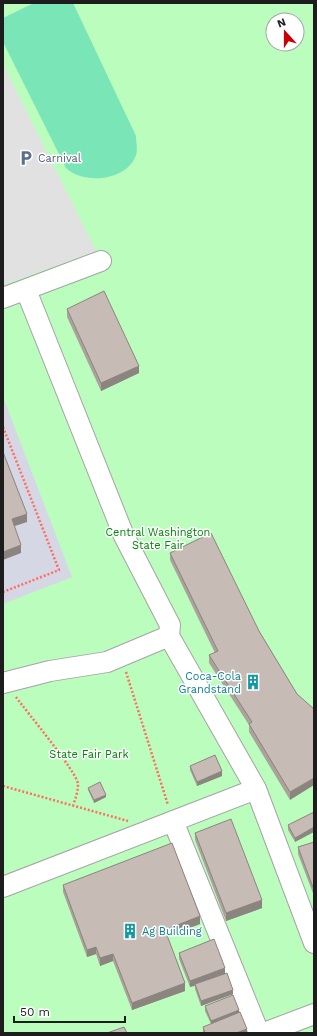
<svg xmlns="http://www.w3.org/2000/svg" width="317" height="1036" font-family="'Work Sans',sans-serif">
	<style>
		.park { fill: #bbfdbd; fill-rule: evenodd }
		.pitch { fill: #7ae5b7 }
		.parking { fill: #e1e1e1 }
		.plaza { fill: #d6d7e5 }
		.lines { fill: none; stroke-linecap: round; stroke-linejoin: round }
		.minor-casing { stroke: #a4a4a4; stroke-width: 22 }
		.path { stroke: #ff6d63; stroke-width: 2.5; stroke-dasharray: 2 2; stroke-linecap: butt }
		.minor { stroke: #fff; stroke-width: 20 }
		.wall { fill: #aba29c }
		.shaded-wall { fill: #8b847f }
		.building { fill: #c7bcb5; stroke: #8b847f }
		.labels { text-anchor: middle; stroke-width: 3; stroke-linejoin: round; paint-order: stroke }
		.service-label { font-size: 11px; fill: #4e5e75; stroke: #fff; text-anchor: start }
		.park-label { font-size: 11px; fill: #038309; stroke: #fff }
		.culture-label { font-size: 11px; fill: #0d838f; stroke: #fff; text-anchor: end }
	</style>
	<rect width="100%" height="100%" fill="#efeae2"/>
	<path class="park" d="M3,3H314V1033H3ZM273,20H297V44H273Z"/>
	<path class="pitch" d="M34,3H73L136,136C136,142 138,150 136,155C127,181 84,185 66,168L3,42V18Z"/>
	<path class="parking" d="M3,64L96,251L3,285Z"/>
	<path class="plaza" d="M3,397L72,577L3,604V560L21,552V549L12,527L3,459Z"/>
	<g class="lines">
		<defs>
			<path id="minor" d="M26,290L124,536L170,625L169,636L256,789L314,943
				M3,298L101,261
				M3,683L50,671L107,662L169,636
				M173,821L259,1033
				M3,887L256,789
				M264,1033L314,1014"/>
		</defs>
		<use href="#minor" class="minor-casing"/>
		<path class="path" d="M3,427L59,570L3,592
			M126,672L168,805
			M16,697C26,711 77,772 78,784C78,791 76,798 73,805
			M3,786L128,821"/>
		<use href="#minor" class="minor"/>
	</g>
	<path class="wall" d="M67,309L139,373L101,391L67,317Z
		M170,553L259,631L297,694L290,800L249,732V725L209,663V655L215,653L170,560Z
		M190,766L222,776L197,786L190,770Z
		M88,788L106,797L94,803L88,790Z
		M314,812L295,842L288,830V825Z
		M195,833L262,908L226,921L195,840Z
		M314,842V896L298,854V847Z
		M63,885L200,924L167,936L185,991L132,1010L113,961L100,966L96,954L87,957L63,892Z
		M179,953L225,973L233,994L201,1006L195,989V986L190,987L179,959Z
		M205,1006L239,1013L247,1033H203V1027L211,1024L205,1011Z"/>
	<path class="shaded-wall" d="M139,366V373L101,391V383Z
		M27,514V522L12,527V519Z
		M21,545V553L3,560V552Z
		M222,771V776L197,786V782Z
		M314,778V785L290,800V792Z
		M106,795V797L94,803V800Z
		M314,827V832L295,842V838Z
		M262,900V908L226,921V913Z
		M200,916V924L165,937V930Z
		M96,947V954L87,957V950Z
		M113,954V961L100,966V958Z
		M225,968V974L190,987V981Z
		M185,983V991L132,1010V1003Z
		M233,990V994L201,1006V1001Z
		M239,1010V1014L211,1025V1021Z
		M247,1029V1033H236Z"/>
	<path class="building" d="M104,291L139,366L101,383L67,309Z
		M3,452L27,514L12,519L21,545L3,552Z
		M211,533L259,631L297,694L314,709V778L290,792L249,724L252,722L209,655L218,651L170,553Z
		M215,755L222,771L197,782L190,766Z
		M100,782L106,795L94,800L88,788Z
		M314,812V827L295,838L288,825Z
		M231,819L262,900L226,913L195,833Z
		M314,842V890L298,847Z
		M172,843L200,916L165,930L185,983L132,1003L113,954L100,958L96,947L87,950L63,885Z
		M214,939L225,968L190,981L179,953Z
		M227,973L233,990L201,1001L195,984Z
		M233,995L239,1010L211,1021L205,1006Z
		M240,1012L247,1029L236,1033H205L203,1027Z
		M124,1027L127,1033H107Z"/>
	<defs>
		<symbol id="parking-bare" viewBox="-9 -9 18 18"><path d="M-3.5-5.5H1a3.5 3.5 0 0 1 0 7H-1V5.5H-3.5ZM-1-3.4V-.6H.8a1.4 1.4 0 0 0 0-2.8Z" fill="#5c6f8a" stroke="#fff" stroke-width="2.5" paint-order="stroke"/></symbol>
		<symbol id="building-bare" viewBox="-9 -9 18 18"><path d="M-4-6H4V6H1V3H-1V6H-4ZM-2.5-4.3h1.7v1.8h-1.7ZM.8-4.3h1.7v1.8H.8ZM-2.5-1h1.7V.8h-1.7ZM.8-1h1.7V.8H.8Z" fill="#0f9aa8" stroke="#fff" stroke-width="2.5" paint-order="stroke"/></symbol>
	</defs>
	<g fill-rule="evenodd">
		<use href="#parking-bare" x="15" y="147" width="22" height="22"/>
		<use href="#building-bare" x="242" y="671" width="22" height="22"/>
		<use href="#building-bare" x="119" y="920" width="22" height="22"/>
	</g>
	<g class="labels">
		<g class="service-label">
			<text x="38" y="162">Carnival</text>
		</g>
		<g class="park-label">
			<text x="158" y="536">Central Washington<tspan x="158" dy="13">State Fair</tspan></text>
			<text x="89" y="758">State Fair Park</text>
		</g>
		<g class="culture-label">
			<text x="241" y="680">Coca-Cola<tspan x="241" dy="13">Grandstand</tspan></text>
			<text x="142" y="935" text-anchor="start">Ag Building</text>
		</g>
	</g>
	<rect width="317" height="1036" fill="none" stroke="#1d1d1d" stroke-width="8"/>
	<g transform="translate(285 32) rotate(339)"><circle r="19" fill="#ffffff" stroke="#a5a5a5"/>
	<path d="M0-3L7 15L0 10L-7 15Z" fill="#ca0009"/>
	<text y="-6" font-size="11" font-weight="bold" text-anchor="middle" fill="#1d1d1d">N</text>
	</g>
	<path d="M14 1016v6h111v-6" fill="none" stroke="#1d1d1d" stroke-width="2"/>
	<text x="20" y="1016" font-size="12" fill="#1d1d1d" stroke="#ffffff" stroke-width="3" paint-order="stroke">50 m</text>
</svg>
